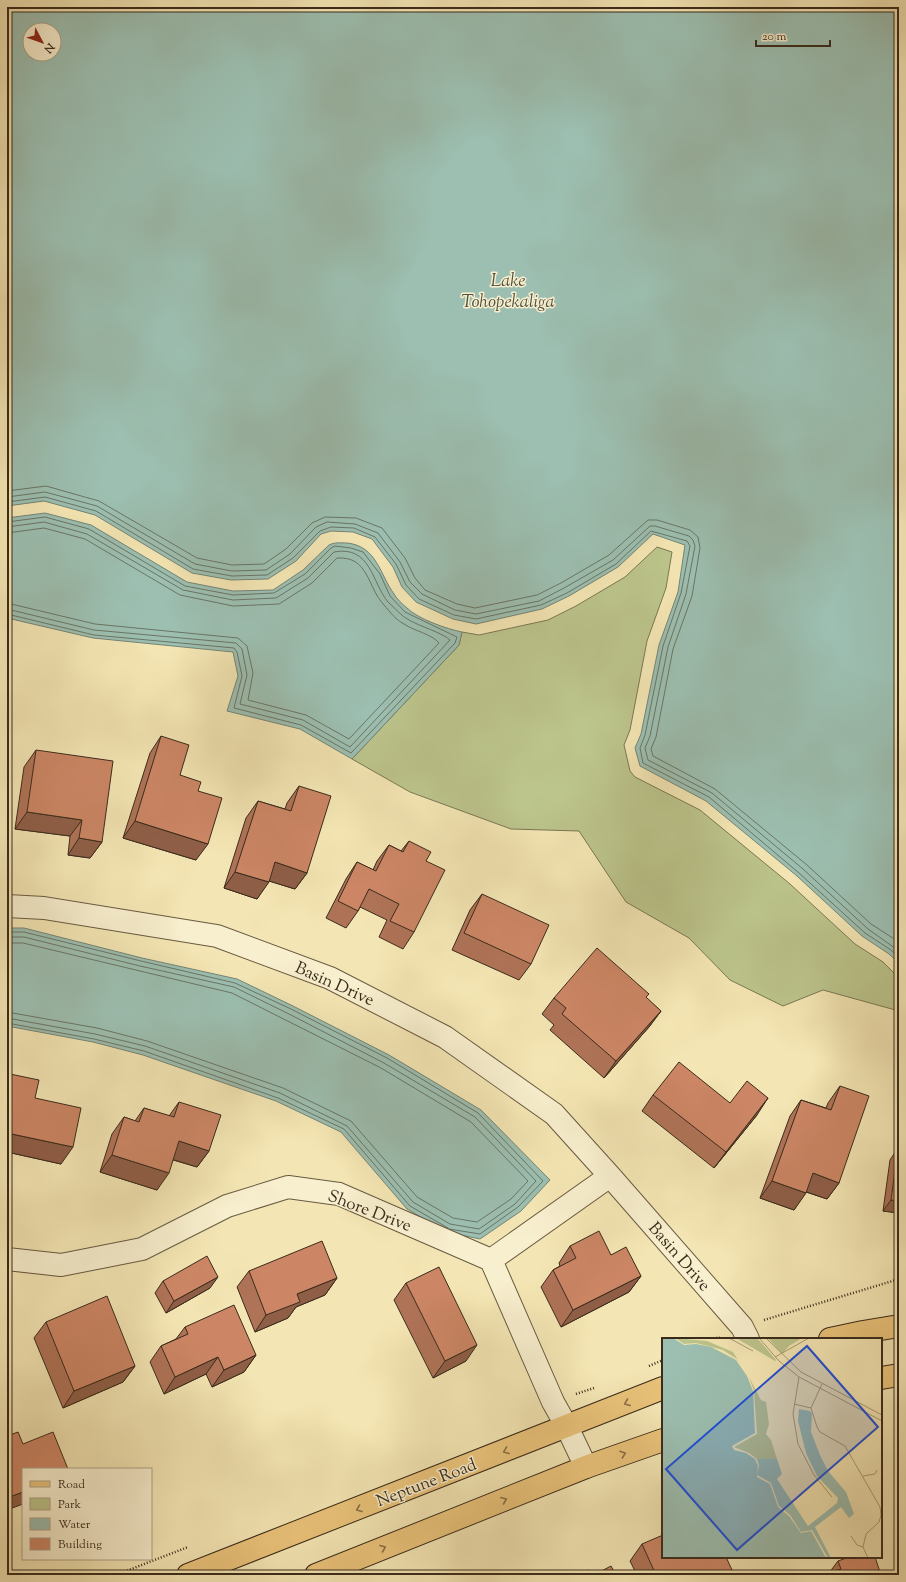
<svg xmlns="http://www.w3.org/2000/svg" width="906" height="1582" font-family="'Sorts Mill Goudy',serif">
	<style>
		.green { fill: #bcc58c; stroke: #7a7854 }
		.water { fill: #9cbfb1; stroke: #748475; fill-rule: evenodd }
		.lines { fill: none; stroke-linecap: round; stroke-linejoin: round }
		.shore { stroke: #6a7566; stroke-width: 1 }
		.minor-casing { stroke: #685a41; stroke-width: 24 }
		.major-casing { stroke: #392b1b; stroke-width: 24 }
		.path { stroke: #392b1b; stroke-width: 2.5; stroke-dasharray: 1 2; stroke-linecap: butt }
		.minor { stroke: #f8efce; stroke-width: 22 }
		.major { stroke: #eac37a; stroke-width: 22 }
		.wall { fill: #af7357; stroke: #392b1b }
		.shaded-wall { fill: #8f5e47; stroke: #392b1b }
		.building { fill: #cc8665; stroke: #392b1b }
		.oneway { stroke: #896f46 }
		.labels { text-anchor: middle; stroke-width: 3; stroke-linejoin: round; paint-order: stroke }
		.street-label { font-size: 17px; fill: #392b1b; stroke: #f8efce }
		.water-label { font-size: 18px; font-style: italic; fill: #525040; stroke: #f8efce }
		.inset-road { fill: none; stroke: #a99b77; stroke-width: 1 }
		.view { fill: #1d4ed8; fill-opacity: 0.15; stroke: #1d4ed8; stroke-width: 2 }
		.inset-edge { fill: none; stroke: #392b1b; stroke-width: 2 }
	</style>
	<rect width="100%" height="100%" fill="#f4e6b4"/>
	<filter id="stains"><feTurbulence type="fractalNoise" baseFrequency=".005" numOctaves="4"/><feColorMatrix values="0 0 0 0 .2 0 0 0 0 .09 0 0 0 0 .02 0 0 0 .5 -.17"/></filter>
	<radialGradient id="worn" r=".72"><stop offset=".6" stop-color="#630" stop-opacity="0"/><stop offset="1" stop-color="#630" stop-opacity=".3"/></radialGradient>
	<path class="green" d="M657,547L672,552L666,588L647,641L630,730L624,745L630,771L635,777L700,810L790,884L855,944L883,962L899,978V1011L823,990L783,1006L730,980L689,938L626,902L579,831L511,829L410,792L352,759L459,645L462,632L479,635L548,620L576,606L625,577Z"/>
	<path class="water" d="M7,7H899V963L889,954L862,936L797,876L706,801L640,766L635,748L641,734L659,645L678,592L685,545L653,534L618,567L569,596L542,609L476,624L453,619L416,602L402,587L393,567L372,539L353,532L331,531L321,534L296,561L268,579L231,580L192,573L95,515L44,501L7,506ZM30,30H54V54H30Z
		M45,513L91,525L187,582L233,591L273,590L303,570L329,545C335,542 340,543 347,543C377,546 380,575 394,594C397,599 402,604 407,608C418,619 447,629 462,632L459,645L352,759L300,729L227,711L238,676L233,652L93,638L7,618V518Z
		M7,928H24L142,958L237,979L293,1006L389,1055L481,1110L550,1180L521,1211L480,1239L447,1232L407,1209L341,1132L276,1101L143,1055L93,1042L7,1026Z"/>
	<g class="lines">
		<path class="shore" d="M7,491L46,486L99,501L197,558L232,565L264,564L286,549L312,523L325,517L356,518L382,528L405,558L415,578L425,590L457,604L475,608L537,595L561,583L609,555L648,520H657L690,530L698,537L700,548L692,596L673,649L656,737L651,749L653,756L715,789L807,865L871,924L899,942
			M7,497L45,492L97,506L195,564L232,571L266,570L290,554L316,527L327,522L355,524L378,533L400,562L410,582L422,594L455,610L476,614L539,601L564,588L613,560L650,526H655L689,536L693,540L695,546L686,594L668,647L650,736L645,748L648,760L712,793L803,869L868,929L899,951
			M7,502L45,497L96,511L193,569L232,576L267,575L293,558L320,531L331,527L354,528L375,537L396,564L406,585L419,599L454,615L476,619L541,605L567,593L616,564L651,531L687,541L690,546L681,593L663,646L645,735L640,748L643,763L709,797L799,873L865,933L891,950L899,958
			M7,522L45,517L89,529L185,586L233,595L274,593L305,574L331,548L335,546L351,548L363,552L380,574L390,596L405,612L457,637L455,643L351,753L301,725L234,708L242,676L237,652L234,648L94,635L7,614
			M7,527L44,522L87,534L183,590L233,600L276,598L308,578L334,552C371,545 372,583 388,602C395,608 401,616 409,620C419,626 443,633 450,640L350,747L303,720L240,704L247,675L242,649L236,643L94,630L7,609
			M7,533L44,528L85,539L180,595L233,606L279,604L312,583L337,558C369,556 367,587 384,605C390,612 396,620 404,624C414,631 432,634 439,643L349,739L306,715L248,700L253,673L247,646L238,638L95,624L7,603
			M7,932H24L141,961L235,983L291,1009L387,1058L478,1113L543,1181L518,1207L480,1234L449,1229
			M7,937H24L140,966L234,987L289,1014L384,1063L475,1117L536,1181L515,1204L479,1229L450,1224L413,1202L347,1126L280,1093L145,1046L95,1034L7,1018
			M7,943H23L232,993L381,1068L471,1122L528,1181L511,1199L477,1222L453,1218L417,1197L351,1121L283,1088L147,1041L97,1028L7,1012
			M7,1023L94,1039L144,1051L278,1098L344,1129L410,1206L448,1228"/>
		<defs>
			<path id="minor" d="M7,906L44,908L217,936L330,978L445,1037L554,1114L610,1176L742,1327L748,1339
				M7,1259L61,1265L142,1249L227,1206L288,1187L339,1194L491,1260L553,1402L567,1427L586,1467
				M491,1260L610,1176"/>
			<path id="major" d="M830,1339L863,1332L899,1326
				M881,1378L899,1375
				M188,1575L663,1388
				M316,1575L586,1467L663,1440"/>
		</defs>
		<use href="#minor" class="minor-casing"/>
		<use href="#major" class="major-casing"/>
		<path class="path" d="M764,1320L899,1279
			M714,1339L720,1337
			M649,1366L663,1360
			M576,1394L594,1388
			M116,1575L188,1547"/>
		<use href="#minor" class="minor"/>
		<use href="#major" class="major"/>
	</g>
	<path class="wall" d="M161,736L180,775L198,791L196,860L123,838L150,753Z
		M36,750L102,842L90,858L68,855L70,836L15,829L24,767Z
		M299,786L307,873L295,889L269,881L257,899L224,888L246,818L258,801L285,809L287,803Z
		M409,841L426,861L414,932L403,949L379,937L387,920L360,907L358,911L346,928L326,918L346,879L357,862L373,870L377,861L389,845L401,851Z
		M482,894L531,964L519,980L452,950L470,910Z
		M554,998H646L661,1011L649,1027L604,1078L550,1030L554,1025L542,1014Z
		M10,1074L35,1098L61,1164L7,1152V1078Z
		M840,1086L839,1183L827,1199L806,1192L794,1210L760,1198L790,1116L801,1100L826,1108L828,1103Z
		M653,1095L730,1103L757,1115L714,1168L642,1111Z
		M179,1102L209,1151L197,1167L173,1160L157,1190L100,1172L112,1134L124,1117L135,1121L144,1108L169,1116Z
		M898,1148H899V1213L883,1211L890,1160Z
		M570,1246L611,1255L641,1276L629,1292L561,1327L541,1287L553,1270L560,1266L559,1263Z
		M249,1271L337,1278L325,1295L296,1307L288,1318L255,1332L237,1287Z
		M163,1281L210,1288L166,1313L155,1293Z
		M406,1283L466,1361L433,1378L394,1300Z
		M46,1322L135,1366L123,1382L63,1408L34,1338Z
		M185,1327L256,1355L244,1372L212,1387L206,1374L164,1394L150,1362L161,1346L176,1339Z
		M642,1544L732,1570L728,1575H637L630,1561Z
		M838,1561L881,1575L829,1573Z"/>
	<path class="shaded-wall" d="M27,812L82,820L70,836L15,829Z
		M135,821L208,844L196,860L123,838Z
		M79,838L102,842L90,858L68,855Z
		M275,862L307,873L295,889L263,879Z
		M235,872L269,882L257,899L224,888Z
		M661,1011L649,1027L604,1078L616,1061Z
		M768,1098L757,1115L714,1168L726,1152Z
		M7,1133L73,1147L61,1164L7,1152Z
		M179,1141L209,1151L197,1167L168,1158Z
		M112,1155L169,1173L157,1190L100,1172Z
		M813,1173L839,1183L827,1199L801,1190Z
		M772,1181L806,1193L794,1210L760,1198Z
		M891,1200L899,1201V1213L883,1211Z
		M641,1276L629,1292L561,1327L573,1310Z
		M218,1277L210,1288L166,1313L174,1301Z
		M337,1278L325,1295L296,1307L288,1318L255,1332L266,1315L297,1294Z
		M477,1345L466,1361L433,1378L445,1361Z
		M256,1355L244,1372L212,1387L224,1370Z
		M218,1357L206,1374L164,1394L175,1377Z
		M135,1366L123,1382L63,1408L74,1391Z
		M23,1492V1504L7,1510V1498Z
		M732,1570L728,1575H720Z"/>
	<path class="building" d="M161,736L189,745L180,775L201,782L198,791L222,798L208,844L135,821Z
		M36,750L113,761L102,842L79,838L82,820L27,812Z
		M299,786L331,796L307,873L275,862L269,882L235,872L258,801L291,811Z
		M409,841L431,852L426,861L445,870L414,932L390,921L399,904L369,889L358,911L338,901L357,862L376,871L389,845L403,852Z
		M482,894L549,925L531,964L464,933Z
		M597,948L649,994L646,997L661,1011L616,1061L562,1014L566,1008L554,998Z
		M679,1062L730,1103L747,1081L768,1098L726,1152L653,1095Z
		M10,1074L39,1080L35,1098L81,1108L73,1147L7,1133V1088Z
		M840,1086L869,1096L839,1183L813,1173L806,1193L772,1181L801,1100L831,1110Z
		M179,1102L221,1115L209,1151L179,1141L169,1173L112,1155L124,1117L139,1122L144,1108L174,1117Z
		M898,1148H899V1201L891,1200Z
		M599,1231L611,1255L626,1247L641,1276L573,1310L553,1270L576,1258L570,1246Z
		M322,1241L337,1278L297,1294L300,1302L266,1315L249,1271Z
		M207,1256L218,1277L174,1301L163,1281Z
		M439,1267L477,1345L445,1361L406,1283Z
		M107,1296L135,1366L74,1391L46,1322Z
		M234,1305L256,1355L224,1370L218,1357L175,1377L161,1346L188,1334L185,1327Z
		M18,1432L23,1444L53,1432L68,1469H23V1492L7,1498V1436Z
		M663,1535V1557H726L732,1570L720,1575H656L642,1544Z
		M849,1557H875L881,1575H824L841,1569L838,1561Z
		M611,1566L616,1575H594Z
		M588,1570L591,1575H578Z"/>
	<defs><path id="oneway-chevron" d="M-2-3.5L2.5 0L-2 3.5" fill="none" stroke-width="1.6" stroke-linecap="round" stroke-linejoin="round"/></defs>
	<g class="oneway">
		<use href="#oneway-chevron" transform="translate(627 1403) rotate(158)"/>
		<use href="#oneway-chevron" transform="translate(506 1451) rotate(159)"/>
		<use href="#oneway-chevron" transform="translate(623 1454) rotate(-19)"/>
		<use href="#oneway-chevron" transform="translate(504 1500) rotate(-22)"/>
		<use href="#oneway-chevron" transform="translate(359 1509) rotate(159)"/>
		<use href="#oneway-chevron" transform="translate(383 1548) rotate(-22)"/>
	</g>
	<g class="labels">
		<g class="street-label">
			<text transform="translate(335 983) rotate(24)" y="6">Basin Drive</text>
			<text transform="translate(370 1210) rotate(21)" y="6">Shore Drive</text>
			<text transform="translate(680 1256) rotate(49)" y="6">Basin Drive</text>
			<text transform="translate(426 1482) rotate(-21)" y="6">Neptune Road</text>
		</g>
		<g class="water-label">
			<text x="508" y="286">Lake<tspan x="508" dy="21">Tohopekaliga</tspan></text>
		</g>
	</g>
	<g transform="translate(662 1338)">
		<rect width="220" height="220" fill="#f4e6b4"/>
		<path d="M13,0L45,3L71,14L79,27L75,21L61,12L34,5L22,6ZM74,0H95L114,22L113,23ZM106,0H140L127,8L120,16ZM87,39L99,62L104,64L107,86L104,96L109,102L115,121H95L87,115L72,109L95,96L92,53Z" fill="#bcc58c"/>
		<path d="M0,0H11L22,7L34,6L49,9L74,22L85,38L91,53L93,95L70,108L72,112L84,115L93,121L96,128L95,139L108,146L116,169L127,178L139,195L149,193L164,220H0ZM137,71L148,73L150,76L149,94L158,117L166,133L184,154L192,176L187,180L179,169L153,189L169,220H166L150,192L139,194L128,177L117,168L109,145L95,137L97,128L95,121H115L120,136L115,141L146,188L175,165L176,160L155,138L144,115L136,83Z" fill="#9cbfb1"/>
		<path class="inset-road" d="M67,0L91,13M97,0L117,23L137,39L220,83M104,0L139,34L220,77M113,19L147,0M137,39L131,76L136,106L152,137L170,159M160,46L149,70L155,89L158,94L183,108L218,169L219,177L217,184L204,196L201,209M132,66L149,70M201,138L213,136L215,132M189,198L195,207L201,209L206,220"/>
		<path class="view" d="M145,8L216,89L75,212L4,131Z"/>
		<rect width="220" height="220" class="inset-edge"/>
	</g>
	<rect width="906" height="1582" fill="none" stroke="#f4e6b4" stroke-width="24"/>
	<rect x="8" y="8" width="890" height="1566" fill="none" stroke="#392b1b" stroke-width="2"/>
	<rect x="12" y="12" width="882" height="1558" fill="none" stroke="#392b1b"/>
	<rect x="22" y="1468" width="130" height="92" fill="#f8efce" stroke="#aca186"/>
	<rect x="30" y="1481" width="20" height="6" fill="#eac37a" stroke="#aca186"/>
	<text x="58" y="1488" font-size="12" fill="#392b1b">Road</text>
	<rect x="30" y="1498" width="20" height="12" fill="#bcc58c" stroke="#aca186"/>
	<text x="58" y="1508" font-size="12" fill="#392b1b">Park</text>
	<rect x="30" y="1518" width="20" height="12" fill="#9cbfb1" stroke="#aca186"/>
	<text x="58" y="1528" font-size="12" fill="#392b1b">Water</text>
	<rect x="30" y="1538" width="20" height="12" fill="#cc8665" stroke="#aca186"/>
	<text x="58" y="1548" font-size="12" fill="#392b1b">Building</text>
	<g transform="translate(42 42) rotate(131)"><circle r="19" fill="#f8efce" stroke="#aca186"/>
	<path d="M0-3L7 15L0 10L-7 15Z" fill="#8f2418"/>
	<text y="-6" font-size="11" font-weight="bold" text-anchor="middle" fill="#392b1b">N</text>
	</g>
	<path d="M756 40v6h74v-6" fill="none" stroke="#392b1b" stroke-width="2"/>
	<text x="762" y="40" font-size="12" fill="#392b1b" stroke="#f8efce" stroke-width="3" paint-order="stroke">20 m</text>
	<rect width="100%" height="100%" filter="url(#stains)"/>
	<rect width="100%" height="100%" fill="url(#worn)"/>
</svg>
